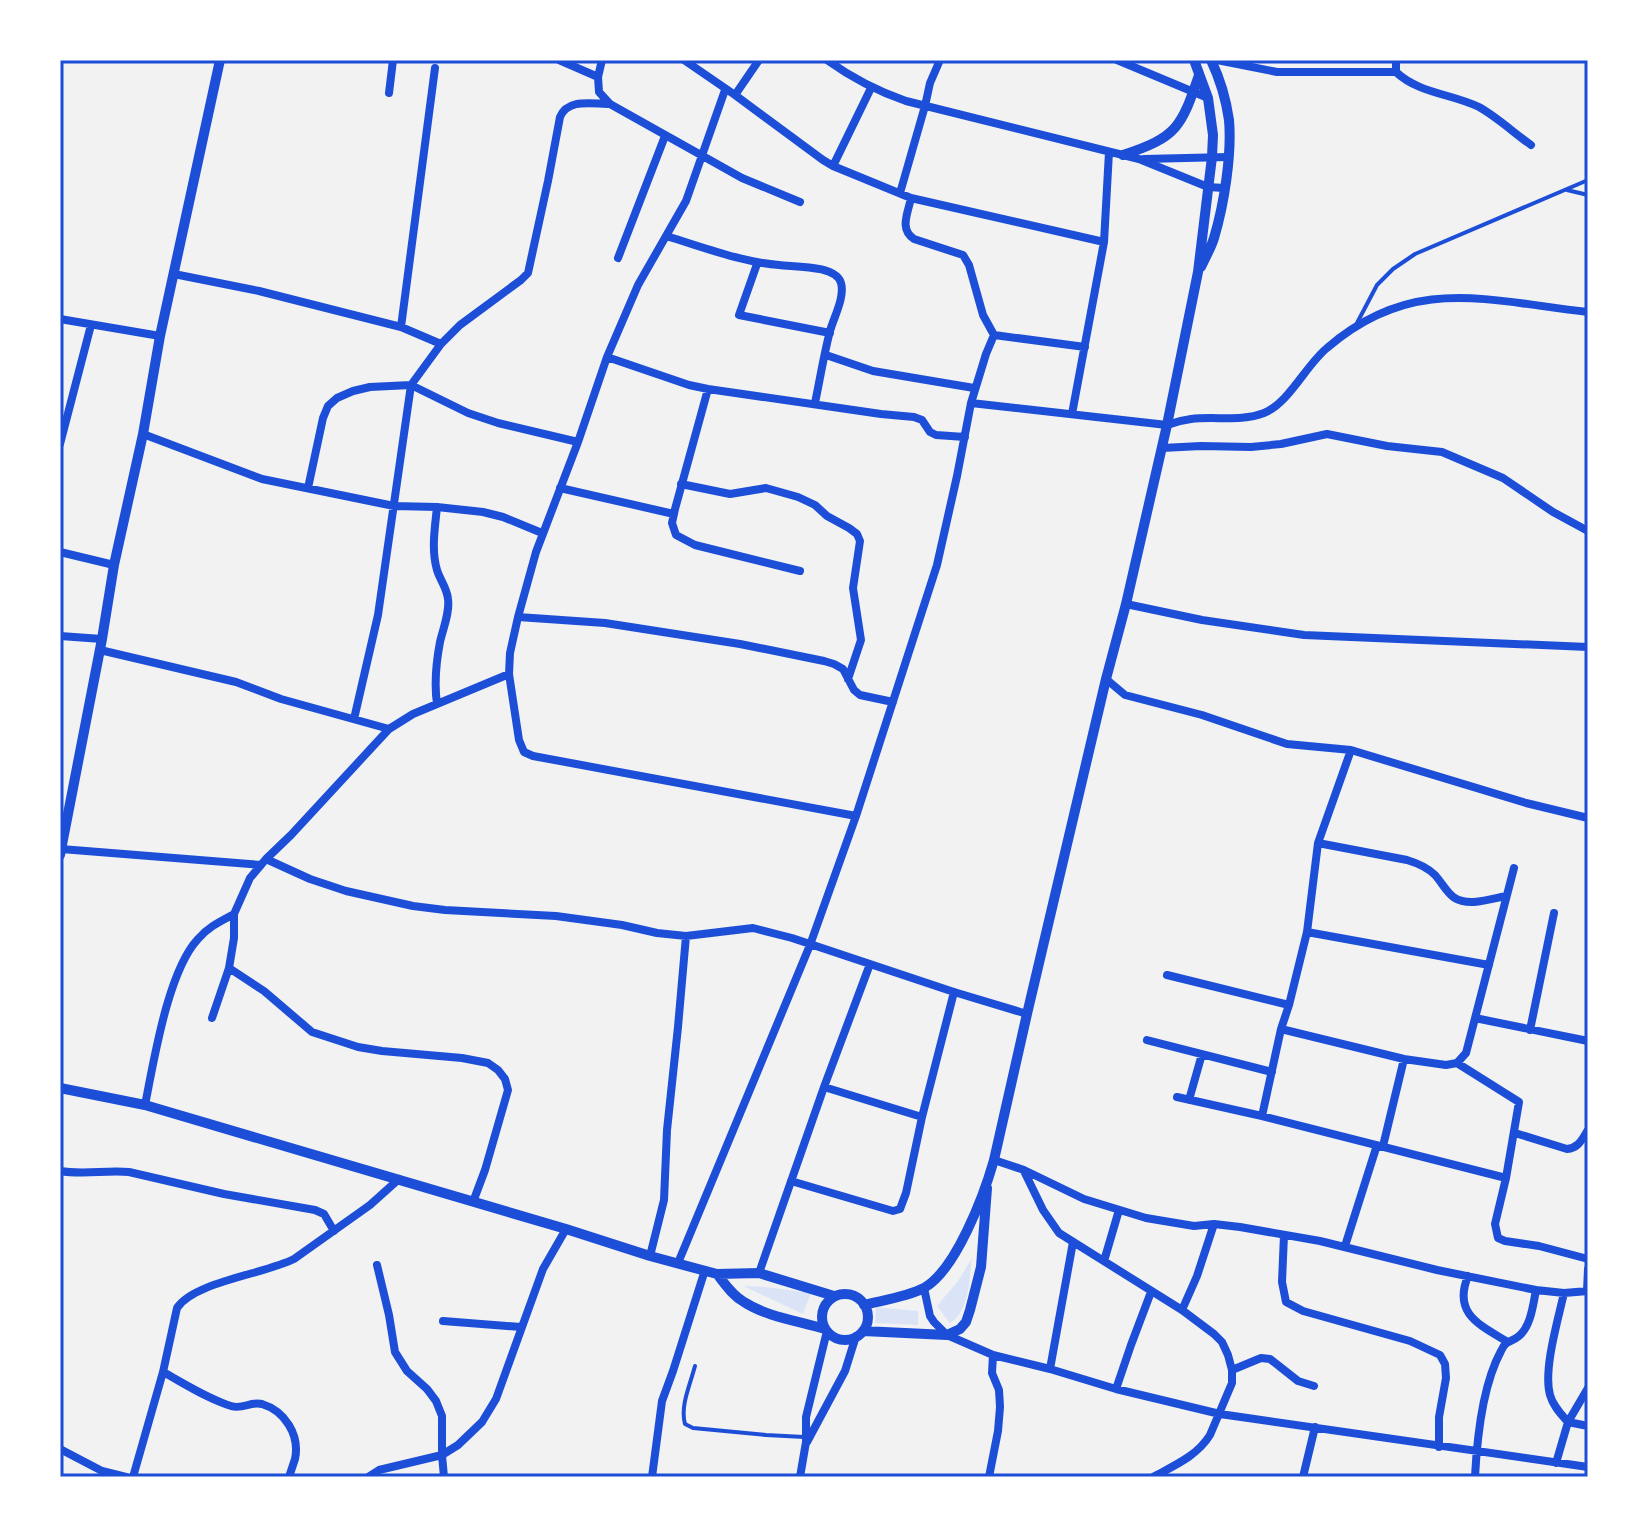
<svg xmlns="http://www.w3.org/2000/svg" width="1648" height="1537" font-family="Rubik,sans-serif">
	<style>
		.green { fill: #dbe4f7 }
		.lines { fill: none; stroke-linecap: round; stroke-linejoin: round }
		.service { stroke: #1d4ed8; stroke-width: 4 }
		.minor { stroke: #1d4ed8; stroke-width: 8 }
		.tertiary { stroke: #1d4ed8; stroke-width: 10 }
		.neatline { fill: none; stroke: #1d4ed8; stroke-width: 3 }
	</style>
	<rect width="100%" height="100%" fill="#f2f2f2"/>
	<path class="green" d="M972,1258C969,1279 970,1311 950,1323L937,1306L958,1281Z
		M743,1286L766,1287L811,1293L803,1314Z
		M876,1307L918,1311V1325L875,1323Z"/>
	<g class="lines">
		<path class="service" d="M1567,190L1588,195
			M1357,323L1377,285L1393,269L1415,254L1588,180
			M695,1366C690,1385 680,1406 685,1424L693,1428L766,1435L804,1437"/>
		<path class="minor" d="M559,60L598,77
			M602,60L598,77L599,92L610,104L742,178L800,202
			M684,60L735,95L823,160L833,166L911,198L1104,242
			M827,60C852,78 877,91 906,101L1139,159L1208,187L1224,188
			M1117,60L1208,98
			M1217,60L1277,72H1396
			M1396,60V72C1418,93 1452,94 1479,107C1497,117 1514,133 1531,145
			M725,90L686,201L638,285L607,357L578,442L536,552L518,617L510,653L509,674L519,740L524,752L533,756L856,816
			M389,93L393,60
			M735,95L759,60
			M1144,159L1228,157
			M833,166L871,88
			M900,193L925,106L930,83L940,60
			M911,198C908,213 899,229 914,239L963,255L969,265L983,315L994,335L986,354L971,403
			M666,236C703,247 741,262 779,265C795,267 836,265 841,283C845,297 834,317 830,331C824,354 820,379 815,403
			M618,258L665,136
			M757,264L739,315L830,333
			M174,274L259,291L401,327L441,344
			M60,319L160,336
			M401,327L435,68
			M994,335L1085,347
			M826,355L873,371L974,388
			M607,357L689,385L708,389L881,414L914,417L922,420L930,432L936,435L965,437
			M708,389L675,509L672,523L676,535L695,545L800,571
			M1072,414L1104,242L1109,152
			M143,434L262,479L394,506L437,507L483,512L503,517L542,533
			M60,444L91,325
			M1162,448L1201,446L1251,447L1281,444L1327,434L1387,446L1442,452L1503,478L1553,512L1588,531
			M681,484L730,494L766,488L798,497L815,505L827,516L849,528L857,534L860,541L853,588L861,640L848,679
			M308,488L323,418L328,406L337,398L353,391L370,387L411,385L468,413L498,423L578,442
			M560,488L674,514
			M60,552L114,565
			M1126,604L1202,620L1304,635L1588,647
			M518,617L605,623L740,644L824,661L834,664L843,669L854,690L860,695L893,702
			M60,636L102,639
			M100,650L236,682L281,699L389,729
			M1106,679L1125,695L1202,715L1287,744L1351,750L1526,803L1588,818
			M437,704C434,683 436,663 440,642C443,629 450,612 448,599C447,588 440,580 437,570C431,550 435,527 437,507
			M354,719L378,615L411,385L441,344L460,325L521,280L528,273L548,181L560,117C568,98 592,104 610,104
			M1318,843L1407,860C1417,863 1427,867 1435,875C1448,890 1450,903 1474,902C1485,901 1496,898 1506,896
			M61,849L261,865
			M266,859L310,879L346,891L413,906L445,910L556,916L622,925L657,933L686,936L753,928L792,938L954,992L1027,1014
			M1307,932L1489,965
			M229,968L264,991L312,1032L358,1047L382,1051L462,1058L488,1063L498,1070L505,1079L508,1090L485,1170L473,1202
			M1167,975L1289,1005
			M212,1018L229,968L234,938V914L250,878L266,859L291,835L389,729L413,714L509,674
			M1475,1018L1588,1041
			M1281,1029L1404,1059L1446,1065L1457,1063L1466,1053L1514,868
			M1530,1030L1554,913
			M1147,1040L1272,1072
			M1457,1063L1519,1102L1506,1178L1495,1224L1498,1238L1505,1241L1539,1246L1588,1259
			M824,1087L922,1117
			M1177,1097L1262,1116L1506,1178
			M1189,1100L1202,1054
			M145,1105C154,1060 168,971 198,939C208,927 221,921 234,914
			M1262,1116L1281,1029L1289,1005L1307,932L1318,843L1351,750
			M1515,1133L1567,1149C1579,1148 1582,1139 1588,1130
			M1383,1146L1404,1059
			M994,1160L1024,1170L1084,1199L1146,1218L1194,1226L1214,1224L1240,1227L1320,1241L1437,1270L1536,1290L1564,1293L1588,1291
			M60,1171C83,1175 106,1170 129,1172L224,1194L315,1210L324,1214L334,1231
			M1024,1171L1043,1210L1059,1233L1182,1310L1214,1334L1222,1342L1228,1355L1232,1370V1383L1210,1435C1197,1456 1175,1465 1153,1477
			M791,1181L893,1211L900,1209L906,1193L922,1117L954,992
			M1284,1235L1282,1282L1286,1302L1303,1311L1410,1341L1440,1355L1445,1364L1446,1378L1439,1417V1447
			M1345,1246L1377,1145
			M650,1256L664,1200L667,1130L678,1027L686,936
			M1104,1261L1119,1210
			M678,1263L810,945L856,816L937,565L957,476L971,403L1167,425C1175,422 1183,420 1191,419C1215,416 1241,422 1264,413C1289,403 1306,365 1327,348C1413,274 1487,301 1588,312
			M377,1265L389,1315L395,1352L407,1371L427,1389L436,1401L442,1416V1455L444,1477
			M759,1273L824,1087L870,964
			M1468,1276C1453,1313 1478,1324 1506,1341
			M924,1288L930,1316L934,1322L947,1335L993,1355L1050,1369L1116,1389L1220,1414L1588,1467
			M1587,1291L1588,1269
			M1564,1293C1558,1320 1543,1370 1550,1395C1553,1406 1561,1414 1568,1422L1588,1426
			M1182,1310L1197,1276L1214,1224
			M443,1321L521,1327
			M1050,1369L1073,1242
			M1232,1370L1261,1358L1270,1359L1298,1381L1314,1386
			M163,1372C185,1384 208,1399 231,1406C243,1410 250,1401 262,1404C285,1411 300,1435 295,1459C293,1465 291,1471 289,1477
			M1116,1389L1131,1345L1151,1292
			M807,1442L845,1371L856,1336
			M60,1449L102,1471L126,1477
			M1556,1463L1568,1422L1588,1388
			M133,1477L163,1372L177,1308C194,1282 264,1274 294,1259L370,1205L399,1179
			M368,1477L379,1470L442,1455L458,1445L482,1422L496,1399L543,1269L566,1229
			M652,1477L662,1401L673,1371L705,1270
			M800,1477L806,1442V1417L827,1331
			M989,1477L998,1431L1000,1407L999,1390L992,1373L993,1355
			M1303,1477L1315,1427
			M1475,1477C1477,1438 1482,1386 1501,1351C1506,1339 1511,1343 1519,1336C1531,1326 1533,1305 1536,1290"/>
		<path class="tertiary" d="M1123,155C1177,137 1181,128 1199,75
			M1201,267C1205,258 1211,248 1214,238C1224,205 1232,154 1229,120C1226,99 1220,79 1211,60
			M60,855L102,639L114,565L143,434L160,336L220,60
			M60,1088L145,1105L566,1229L650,1256L717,1274L759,1273L834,1296
			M717,1274C725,1284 732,1295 744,1302C767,1317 799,1321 825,1329
			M822 1317a23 23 0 1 1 46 0a23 23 0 1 1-46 0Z
			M864,1305C884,1300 906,1297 924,1288C956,1270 984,1195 994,1160L1027,1014L1106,679L1126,604L1167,425L1198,272L1212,157L1213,135L1208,98L1194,60
			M863,1331L947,1335L960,1329L966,1322L970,1310L981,1267L987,1188"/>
	</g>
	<rect width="1648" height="1537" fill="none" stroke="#ffffff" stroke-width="124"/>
	<rect x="62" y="62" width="1524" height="1413" class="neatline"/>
</svg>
